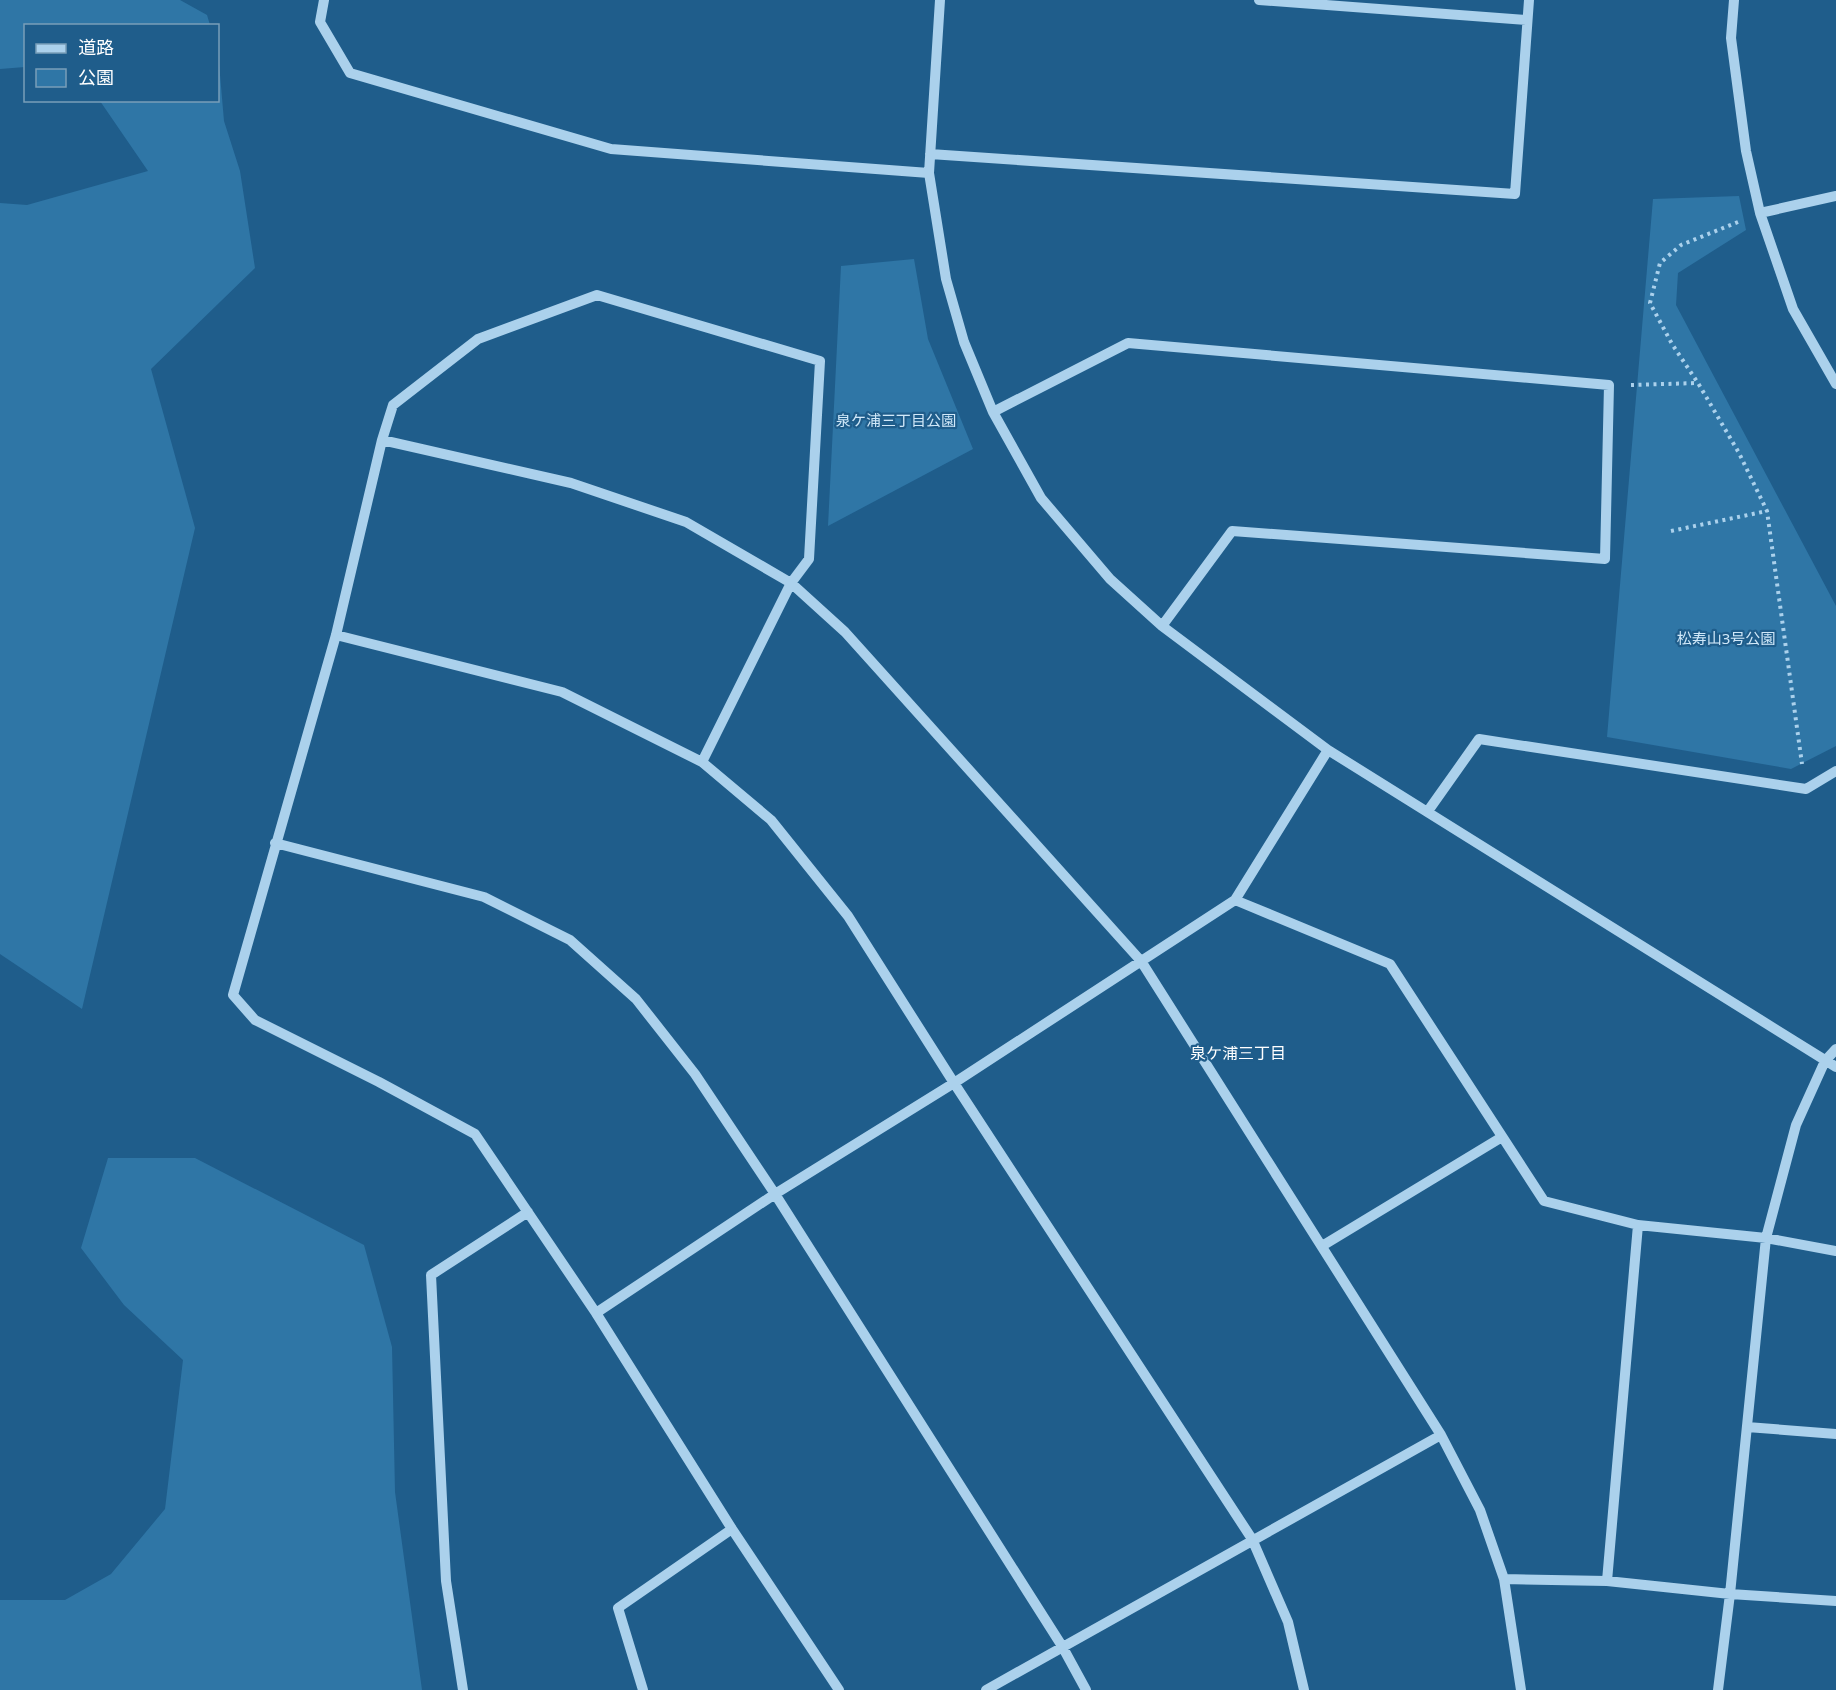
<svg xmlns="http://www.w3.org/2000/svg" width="1836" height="1690" font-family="'Noto Sans','Noto Sans JP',sans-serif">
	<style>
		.green { fill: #2f76a6 }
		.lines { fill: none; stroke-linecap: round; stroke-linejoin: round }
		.path { stroke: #abd1ec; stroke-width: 4; stroke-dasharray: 3 4.5; stroke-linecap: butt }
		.minor { stroke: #abd1ec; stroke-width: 10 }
		.labels { text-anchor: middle; stroke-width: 4.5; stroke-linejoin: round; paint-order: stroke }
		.park-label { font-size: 15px; fill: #d0e8f9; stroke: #1f5d8b }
		.neighbourhood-label { font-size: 16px; fill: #fff; stroke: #1f5d8b }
	</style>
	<rect width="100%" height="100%" fill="#1f5d8b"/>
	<path class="green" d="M0,0H180L207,15L210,25L26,26L25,67L0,69Z
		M218,52L224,121L240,171L255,268L151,369L195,528L82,1009L0,954V203L27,205L148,171L100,101L218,100Z
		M1739,196L1746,230L1678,273L1676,305L1836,606V746L1791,769L1607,737L1653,199Z
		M914,259L928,339L973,449L828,526L841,266Z
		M108,1158H195L364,1245L392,1347L395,1492L422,1690H0V1600H65L111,1574L165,1509L183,1360L124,1305L81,1248Z"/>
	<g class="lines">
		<path class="path" d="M1738,222L1681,245L1660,263L1650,303L1672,344L1698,383L1739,453L1767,511L1802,764
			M1631,385L1698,383
			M1671,531L1767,511"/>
		<path class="minor" d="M324,0L320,22L350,73L611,149L929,173
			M940,0L929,173L946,279L964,342L993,412L1041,498L1110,579L1162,626L1328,750L1836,1067
			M1259,0L1527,20
			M1734,0L1731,38L1746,151L1760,213L1793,309L1836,384
			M930,154L1515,194L1529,0
			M1760,213L1836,196
			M993,412L1128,343L1609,385L1605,559L1232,531L1162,626
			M382,440L571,483L686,522L791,583L845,632L1141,961L1441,1435L1480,1510L1504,1579L1521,1690
			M336,635L562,692L702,762L771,820L848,916L954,1083L1252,1539L1288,1622L1304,1690
			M702,762L791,583L809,559L820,361L597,295L478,339L393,405L382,440L336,635L233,995L255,1020L379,1082L475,1134L596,1313L732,1529L839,1690
			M1428,811L1479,739L1806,789L1836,771
			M275,843L484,897L570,940L636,999L695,1074L775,1194L1062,1646L1086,1690
			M1235,900L1390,964L1544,1201L1638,1225L1766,1238L1836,1251
			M1322,1246L1502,1137
			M596,1313L775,1194L954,1083L1235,900L1328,750
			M1747,1427L1836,1434
			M1504,1579L1607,1581L1730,1594L1836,1601
			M1607,1581L1638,1225
			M463,1690L446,1581L431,1275L528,1212
			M643,1690L618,1608L732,1529
			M986,1690L1441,1435
			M1718,1690L1730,1594L1766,1238L1796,1125L1825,1061L1836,1049"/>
	</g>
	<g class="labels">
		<g class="park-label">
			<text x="896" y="426">泉ケ浦三丁目公園</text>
			<text x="1726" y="644">松寿山3号公園</text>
		</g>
		<g class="neighbourhood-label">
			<text x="1238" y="1059">泉ケ浦三丁目</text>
		</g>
	</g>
	<rect x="24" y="24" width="195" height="78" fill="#1f5d8b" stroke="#799eb9" stroke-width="1.5"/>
	<rect x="36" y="44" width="30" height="9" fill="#abd1ec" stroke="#799eb9" stroke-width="1.5"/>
	<text x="78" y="54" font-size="18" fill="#ffffff">道路</text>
	<rect x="36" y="69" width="30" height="18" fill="#2f76a6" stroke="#799eb9" stroke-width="1.5"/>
	<text x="78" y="84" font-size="18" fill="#ffffff">公園</text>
</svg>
